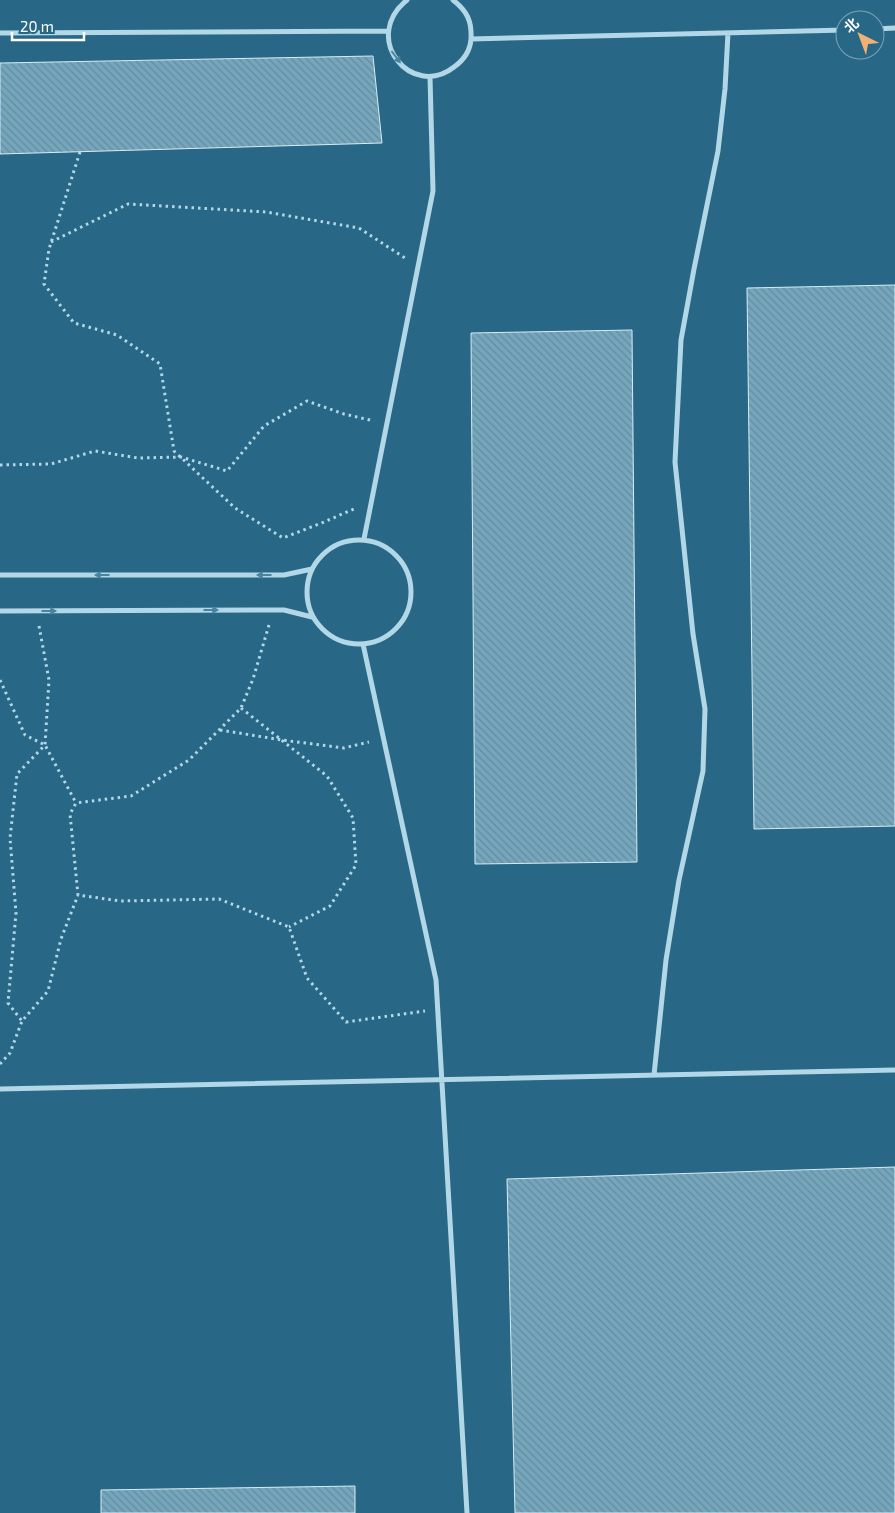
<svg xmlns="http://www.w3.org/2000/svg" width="895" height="1513" font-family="'Exo 2','Noto Sans SC',sans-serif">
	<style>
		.building { fill: url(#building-back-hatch); stroke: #d6ecf6 }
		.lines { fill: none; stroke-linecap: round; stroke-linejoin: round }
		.path { stroke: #b2d7e7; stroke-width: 3; stroke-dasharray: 2.5 4; stroke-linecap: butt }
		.minor { stroke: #b2d7e7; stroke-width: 5 }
		.oneway { fill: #4a839e }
	</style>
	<defs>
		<pattern id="building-back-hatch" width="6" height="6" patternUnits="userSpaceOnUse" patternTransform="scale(1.25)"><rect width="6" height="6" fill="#74a6bd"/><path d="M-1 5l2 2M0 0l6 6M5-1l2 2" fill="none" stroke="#688b9b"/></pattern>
	</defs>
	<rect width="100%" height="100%" fill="#286785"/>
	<path class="building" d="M373,56L382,143L0,154V63Z
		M895,285V826L754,829L747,288Z
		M632,330L637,862L475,864L471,333Z
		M895,1167V1513H515L507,1179Z
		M355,1486V1513H101V1490Z"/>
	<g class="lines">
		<path class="path" d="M80,152L49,249L44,284L74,323L117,335L160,364L174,451L235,508L283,538L324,522L356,508
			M51,242L128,204L266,212L359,228L405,258
			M0,465L51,464L95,451L138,458L181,457L227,471L264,426L307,401L344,414L374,421
			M269,625L253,679L241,708L189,760L131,796L76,803L70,814L78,895L120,901L219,899L289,927L307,978L346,1022L425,1011
			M39,626L49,680L45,745L17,774L10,838L16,913L8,1003L22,1021L48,991L61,939L78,895
			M0,680L25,735L45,745L76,803
			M241,708L327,776L353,818L356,865L330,906L289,927
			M220,730L282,740L344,748L369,742
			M0,1064L10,1053L22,1021"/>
		<path class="minor" d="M407,0C360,38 412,100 454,67C464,60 470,52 471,39C472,21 467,11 453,0
			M875,29L895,28
			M0,33L388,31
			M471,39L845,30
			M364,539L433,191L430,77
			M307 592a52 52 0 1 1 104 0a52 52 0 1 1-104 0Z
			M0,575H284L312,569
			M0,611L284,610L312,617
			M363,644L436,980L467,1513
			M654,1075L666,960L679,880L703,771L705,709L693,634L675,462L681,340L694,269L718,151L725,89L728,33
			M0,1089L895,1070"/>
	</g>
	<defs><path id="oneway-solid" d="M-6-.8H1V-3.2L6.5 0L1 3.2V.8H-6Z" transform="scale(1.25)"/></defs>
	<g class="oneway">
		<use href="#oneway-solid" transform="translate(396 57) rotate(53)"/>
		<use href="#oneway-solid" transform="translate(102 575) rotate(180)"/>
		<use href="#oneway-solid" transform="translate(264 575) rotate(180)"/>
		<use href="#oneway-solid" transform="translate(211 610)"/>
		<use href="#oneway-solid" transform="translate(49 611)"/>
	</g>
	<g transform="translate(860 35) rotate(318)"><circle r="24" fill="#286785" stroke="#7ea4b6"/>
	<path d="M0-4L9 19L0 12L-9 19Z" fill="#efb178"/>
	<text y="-8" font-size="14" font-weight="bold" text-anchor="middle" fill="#ffffff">北</text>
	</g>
	<path d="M12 32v8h72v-8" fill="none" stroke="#ffffff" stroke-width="2.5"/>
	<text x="20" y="32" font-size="15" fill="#ffffff" stroke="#286785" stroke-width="4" paint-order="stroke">20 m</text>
</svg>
